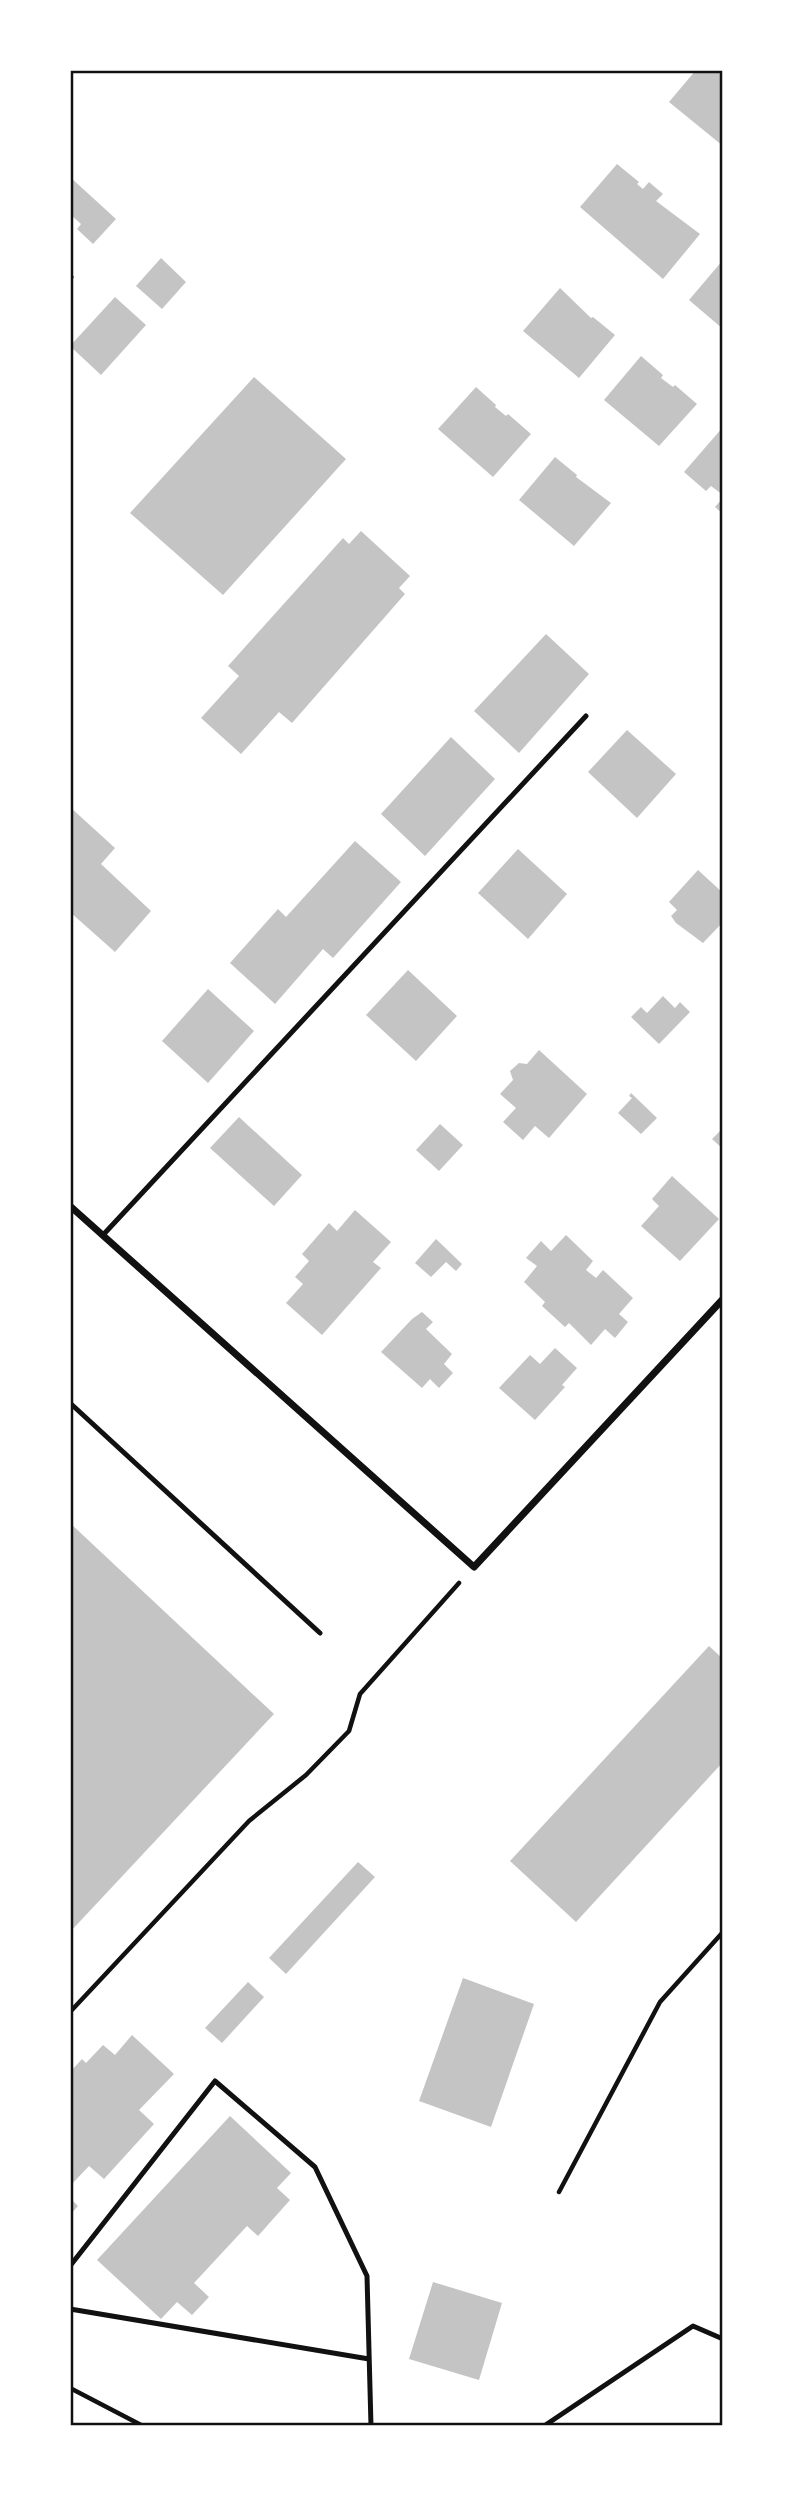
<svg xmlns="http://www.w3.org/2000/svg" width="793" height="2496" font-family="'Noto Serif',serif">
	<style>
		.building { fill: #c4c4c4 }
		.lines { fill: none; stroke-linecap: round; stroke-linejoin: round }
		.path { stroke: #111; stroke-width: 4.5 }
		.service { stroke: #111; stroke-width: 5 }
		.minor { stroke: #111; stroke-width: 7 }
		.neatline { fill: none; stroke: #111; stroke-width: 2.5 }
	</style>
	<rect width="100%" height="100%" fill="#fff"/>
	<path class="building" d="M696,70H720L723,73V146L669,102Z
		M617,164L639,182L637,184L643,189L649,182L663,194L656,201L700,234L663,279L580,207Z
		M70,177L116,219L93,244L77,229L81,224L70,214Z
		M161,258L186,282L162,309L136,286Z
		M723,260V329L689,300Z
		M560,288L591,318L593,317L615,335L579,378L523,331Z
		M115,297L146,325L101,375L70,346Z
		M641,356L663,375L661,378L673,387L675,385L697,404L659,446L604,400Z
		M254,377L346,459L223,595L130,513Z
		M476,387L496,405L495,407L506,416L508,414L531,434L493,477L438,429Z
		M723,427V495L711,486L706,491L684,472Z
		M555,457L577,475L576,477L611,503L574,546L519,500Z
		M723,498V514L715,507Z
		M361,531L410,576L399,588L405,594L292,723L279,712L241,754L201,718L239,676L228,666L343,538L349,544Z
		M546,634L589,674L519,753L474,711Z
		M627,730L676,774L637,818L588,772Z
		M451,737L495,779L425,856L381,814Z
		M70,807L115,848L101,864L151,911L115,952L70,912Z
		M355,841L401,882L333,958L323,949L275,1004L230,963L278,909L286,917Z
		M518,849L567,894L528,939L478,893Z
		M698,870L723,893V922L703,943L676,923L671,916L677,910L669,902Z
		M408,970L457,1016L416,1061L366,1015Z
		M208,989L254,1031L208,1083L162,1041Z
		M663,996L675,1008L680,1002L690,1012L659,1044L631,1017L641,1007L647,1013Z
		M539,1050L587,1094L549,1138L535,1126L523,1140L503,1122L516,1108L500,1094L513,1080L510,1071L519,1063L527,1064Z
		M631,1093L657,1118L641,1134L618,1113L632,1098L629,1096Z
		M239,1117L302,1175L274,1206L210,1148Z
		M440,1124L463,1145L439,1171L416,1150Z
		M723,1128V1149L712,1139Z
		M672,1176L719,1219L680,1261L641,1226L659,1206L652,1199Z
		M355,1210L391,1242L373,1262L381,1268L322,1335L286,1303L303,1284L295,1277L309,1261L302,1254L329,1223L337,1231Z
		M566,1235L593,1261L586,1270L596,1278L603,1270L633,1298L619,1314L628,1322L615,1338L605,1329L591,1345L569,1323L565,1327L542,1306L545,1302L524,1282L537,1266L526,1258L541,1241L551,1251Z
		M436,1239L462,1264L456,1271L446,1262L431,1277L415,1263Z
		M422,1312L433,1322L426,1329L452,1354L444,1364L453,1373L439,1388L430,1379L422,1388L381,1352L412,1319Z
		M555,1348L577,1368L562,1385L565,1387L535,1420L499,1388L530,1355L540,1364Z
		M70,1523L274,1714L70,1932Z
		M709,1646L723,1659V1762L576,1922L510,1861Z
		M358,1862L375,1877L286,1974L269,1958Z
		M463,1978L534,2004L491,2127L419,2101Z
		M248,1982L264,1997L222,2043L205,2028Z
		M132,2035L174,2074L139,2110L154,2124L104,2179L89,2166L70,2186V2072L82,2059L86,2063L103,2045L115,2055Z
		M230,2116L291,2173L277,2188L290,2200L258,2236L247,2226L194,2283L209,2297L192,2315L177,2302L161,2319L97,2260Z
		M70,2198L78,2206L70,2215Z
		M433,2282L502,2303L479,2380L409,2359Z"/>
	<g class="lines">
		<path class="path" d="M70,2012L249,1821L306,1775L349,1731L360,1694L459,1583
			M559,2192L660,2002L723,1932
			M70,2388L143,2426"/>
		<path class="service" d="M70,278L71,277
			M103,1235L586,716
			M70,1403L320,1633
			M70,2266L215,2081L315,2167L367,2276L371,2426
			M70,2309L369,2359
			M544,2426L693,2326L723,2339"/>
		<path class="minor" d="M70,1206L474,1567L723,1299"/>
	</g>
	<rect width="793" height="2496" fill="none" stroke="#ffffff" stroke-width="144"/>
	<rect x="72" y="72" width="649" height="2352" class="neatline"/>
</svg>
